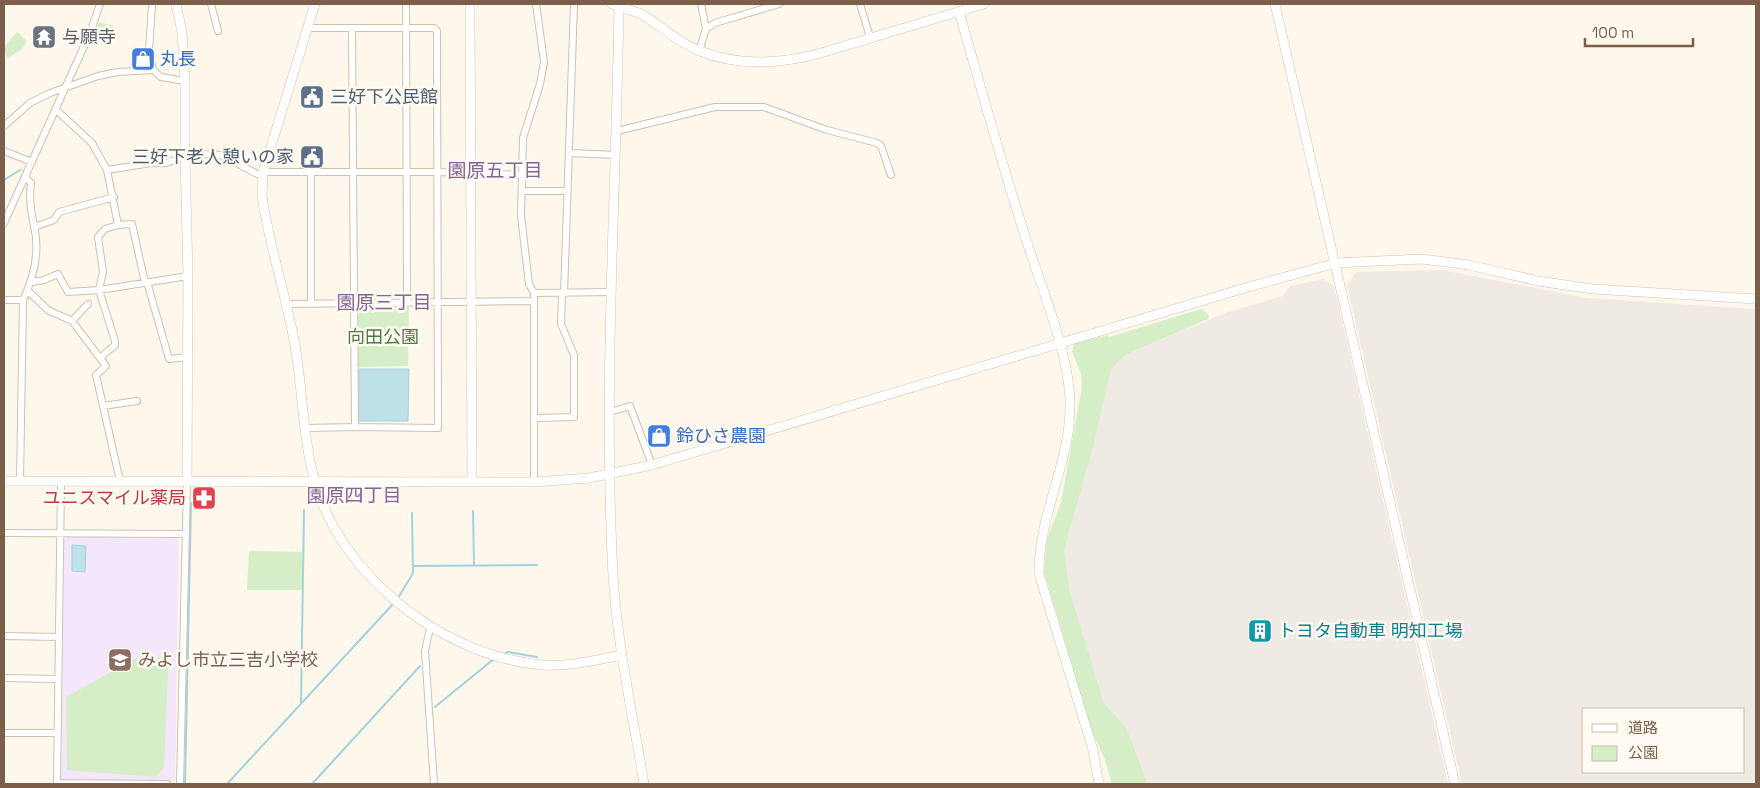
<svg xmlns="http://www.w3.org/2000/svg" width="1760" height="788" font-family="'Space Grotesk','Noto Sans JP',sans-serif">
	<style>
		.industrial { fill: #efeae3; fill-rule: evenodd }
		.education { fill: #f4e7fb }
		.green { fill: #d5eec7 }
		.water { fill: #bde2ea; stroke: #a2d2dd }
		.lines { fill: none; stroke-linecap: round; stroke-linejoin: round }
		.stream { stroke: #a2d2dd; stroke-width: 2 }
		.street-casing { stroke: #d2c0ae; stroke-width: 8 }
		.secondary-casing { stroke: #d8c2ae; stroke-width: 10 }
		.street { stroke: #fff; stroke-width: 6 }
		.secondary { stroke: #fff; stroke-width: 9 }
		.labels { text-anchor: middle; stroke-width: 5; stroke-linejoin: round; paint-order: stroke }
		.worship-label { font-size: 18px; fill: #5b616d; stroke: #fffbf3; text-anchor: start }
		.shop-label { font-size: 18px; fill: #366cbe; stroke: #fffbf3; text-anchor: start }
		.service-label { font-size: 18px; fill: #4e5e75; stroke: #fffbf3; text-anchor: start }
		.park-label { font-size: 18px; fill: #4e7c3e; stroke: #fffbf3 }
		.health-label { font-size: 18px; fill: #be3a42; stroke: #fffbf3; text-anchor: end }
		.culture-label { font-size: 18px; fill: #0d838f; stroke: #fffbf3; text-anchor: start }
		.education-label { font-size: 18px; fill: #785e54; stroke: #fffbf3; text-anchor: start }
		.neighbourhood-label { font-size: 19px; fill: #886398; stroke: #fffbf3 }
	</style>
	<rect width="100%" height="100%" fill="#fef7eb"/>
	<path class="industrial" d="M1442,270L1587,298L1756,309V784H1462L1347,285L1356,272ZM1584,709H1744V772H1584Z
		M1323,279L1334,286L1448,784H1148L1126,727L1104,703L1070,592L1064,550L1093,448L1111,370L1125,355L1172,335L1228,312L1283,296L1290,286Z"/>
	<path class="education" d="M67,537L179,538L175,781L61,780L64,540Z"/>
	<path class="green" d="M99,22L114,26L107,46L92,41Z
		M17,32L27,41L23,48L7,59L4,47Z
		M358,307H409L408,366L358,367Z
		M1201,309L1209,315L1208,319L1125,355L1111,370L1093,448L1064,550L1070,592L1104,703L1126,727L1148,784H1112L1105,760L1091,730L1044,571L1047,539L1061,502L1082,387L1081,374L1072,351L1074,343L1108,335L1109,337Z
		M249,551L302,552V590H247Z
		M169,653L164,768L155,777L67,770L66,697L142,655L155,659Z"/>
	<path class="water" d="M359,369H409L408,421H358Z
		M72,545L86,546L85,572L72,571Z"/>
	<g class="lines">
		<path class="stream" d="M4,180L20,170
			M473,511L474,565
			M413,566L537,565
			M398,598L413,573L412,513
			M504,654L508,652L537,657
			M301,704L304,510
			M435,707L495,658
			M185,784L191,503
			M227,784L393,604
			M312,784L420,666"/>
		<defs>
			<path id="street" d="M211,4L218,31
				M406,4L407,302
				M701,4L706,29L715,23L779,4
				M860,4L870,37
				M307,28H434L437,31L438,428L355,427
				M699,51L706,29
				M153,70L161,77L185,81
				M55,109L92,143L107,170L118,225L132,224L145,283
				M4,126L30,103L50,93L98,76L118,72L153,70L149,50L152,4
				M617,131L715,107H764L827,130L877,143L881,146L891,175
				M4,151L32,162
				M570,153L616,155
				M107,170L151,163H166L185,156L200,154L221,155L263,177
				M263,172H437L523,175
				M311,174V302
				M522,191H567
				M4,223L90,33L100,4
				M34,227L54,220L59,212L114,197
				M32,282L44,280L58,274L68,292L99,290L188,276
				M147,282L169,359L188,357
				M28,291L48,310L72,321L106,366L96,375L120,481
				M534,293L611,292
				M564,294L574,4
				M4,300H23
				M287,304L533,301
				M72,321L88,304
				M100,358L115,345V341L99,290L103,272L98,237L105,229L118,225
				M103,406L137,401
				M610,412L630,406L652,465
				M534,418L574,417V355L561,324L562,294
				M306,428L355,427L352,29
				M20,481L23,300C34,277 40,251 34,226C31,211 29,199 31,183L25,177
				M61,481L57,783L167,784
				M534,482V293L529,284L521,216L523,138L540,84L544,62L536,4
				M4,533L185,534
				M430,628L425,651L434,784
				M4,636L59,637
				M4,678L58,679
				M4,733H57
				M180,784L187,483"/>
			<path id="secondary" d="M176,4L182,32L185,81V156L188,276L187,483
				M315,4L263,172L262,196C269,245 285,292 294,340C303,387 302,436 315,482C342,578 445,657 543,665C569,667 596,660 622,655
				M470,4L472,482
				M612,4C621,8 632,10 641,14C661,25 678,43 700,51C740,67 781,64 821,53L984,4
				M1275,4L1455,784
				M619,7C616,196 603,386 613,575C617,645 633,715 644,784
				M959,12C981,87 1001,162 1025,236C1040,284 1070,355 1070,404C1071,462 1038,515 1039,574L1093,750L1099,784
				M4,481L534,482L589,478L652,465L1245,288L1336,263L1422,259L1469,265L1538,281L1593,289L1756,299"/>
		</defs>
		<use href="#street" class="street-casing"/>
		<use href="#secondary" class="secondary-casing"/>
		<use href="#street" class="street"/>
		<use href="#secondary" class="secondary"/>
	</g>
	<defs>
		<symbol id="temple-square" viewBox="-11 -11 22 22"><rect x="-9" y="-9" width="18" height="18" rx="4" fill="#6b7280" stroke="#fffbf3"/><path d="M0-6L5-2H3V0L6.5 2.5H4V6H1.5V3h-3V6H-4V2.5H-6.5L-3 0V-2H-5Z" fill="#fff"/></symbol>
		<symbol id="shop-square" viewBox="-11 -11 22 22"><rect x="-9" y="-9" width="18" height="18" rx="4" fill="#3f7fe0" stroke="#fffbf3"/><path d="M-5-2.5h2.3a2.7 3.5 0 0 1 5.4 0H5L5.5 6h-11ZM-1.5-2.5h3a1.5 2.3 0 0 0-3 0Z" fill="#fff"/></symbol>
		<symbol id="civic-square" viewBox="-11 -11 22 22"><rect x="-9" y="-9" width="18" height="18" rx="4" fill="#5c6f8a" stroke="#fffbf3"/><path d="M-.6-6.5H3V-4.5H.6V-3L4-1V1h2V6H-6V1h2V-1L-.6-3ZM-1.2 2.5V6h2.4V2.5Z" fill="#fff"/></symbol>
		<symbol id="pharmacy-square" viewBox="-11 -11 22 22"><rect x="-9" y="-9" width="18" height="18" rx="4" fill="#e0444e" stroke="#fffbf3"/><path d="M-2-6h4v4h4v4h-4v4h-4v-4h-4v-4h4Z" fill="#fff"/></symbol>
		<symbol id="building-square" viewBox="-11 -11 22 22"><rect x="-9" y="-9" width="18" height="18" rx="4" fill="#0f9aa8" stroke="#fffbf3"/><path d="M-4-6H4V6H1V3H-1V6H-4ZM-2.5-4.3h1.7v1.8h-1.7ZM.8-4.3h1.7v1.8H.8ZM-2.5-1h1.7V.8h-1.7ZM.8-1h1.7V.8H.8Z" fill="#fff"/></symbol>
		<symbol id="school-square" viewBox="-11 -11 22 22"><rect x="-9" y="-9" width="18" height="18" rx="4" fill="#8d6e63" stroke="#fffbf3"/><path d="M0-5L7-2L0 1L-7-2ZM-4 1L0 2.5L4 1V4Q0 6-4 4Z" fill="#fff"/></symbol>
	</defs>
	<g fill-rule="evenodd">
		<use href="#temple-square" x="30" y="23" width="28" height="28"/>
		<use href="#shop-square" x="129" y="45" width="28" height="28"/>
		<use href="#civic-square" x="298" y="83" width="28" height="28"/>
		<use href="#civic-square" x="298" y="143" width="28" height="28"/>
		<use href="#shop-square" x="645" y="422" width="28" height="28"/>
		<use href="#pharmacy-square" x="190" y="484" width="28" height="28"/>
		<use href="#building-square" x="1246" y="617" width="28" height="28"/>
		<use href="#school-square" x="106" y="646" width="28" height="28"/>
	</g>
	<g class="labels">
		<g class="worship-label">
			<text x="62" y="43">与願寺</text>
		</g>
		<g class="shop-label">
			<text x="160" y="65">丸長</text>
			<text x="676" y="442">鈴ひさ農園</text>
		</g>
		<g class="service-label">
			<text x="330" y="103">三好下公民館</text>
			<text x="294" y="163" text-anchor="end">三好下老人憩いの家</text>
		</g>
		<g class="park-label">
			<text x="383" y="343">向田公園</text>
		</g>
		<g class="health-label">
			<text x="186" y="504">ユニスマイル薬局</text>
		</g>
		<g class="culture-label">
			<text x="1278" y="637">トヨタ自動車 明知工場</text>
		</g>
		<g class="education-label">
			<text x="138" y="666">みよし市立三吉小学校</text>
		</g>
		<g class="neighbourhood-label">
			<text x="495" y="177">園原五丁目</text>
			<text x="384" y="309">園原三丁目</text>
			<text x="354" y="502">園原四丁目</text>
		</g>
	</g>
	<rect width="1760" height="788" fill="none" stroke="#7c5e4b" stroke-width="10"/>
	<rect x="1582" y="708" width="162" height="65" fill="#fffbf3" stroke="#cbbcb0"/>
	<rect x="1592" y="724" width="25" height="8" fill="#ffffff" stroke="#cbbcb0"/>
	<text x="1628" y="733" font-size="15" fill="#7c5e4b">道路</text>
	<rect x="1592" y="746" width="25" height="15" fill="#d5eec7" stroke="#cbbcb0"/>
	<text x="1628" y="758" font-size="15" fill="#7c5e4b">公園</text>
	<path d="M1585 38v8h108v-8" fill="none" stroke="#7c5e4b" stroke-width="2.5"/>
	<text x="1592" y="38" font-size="15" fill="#7c5e4b" stroke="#fffbf3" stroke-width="4" paint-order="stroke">100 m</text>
</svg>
